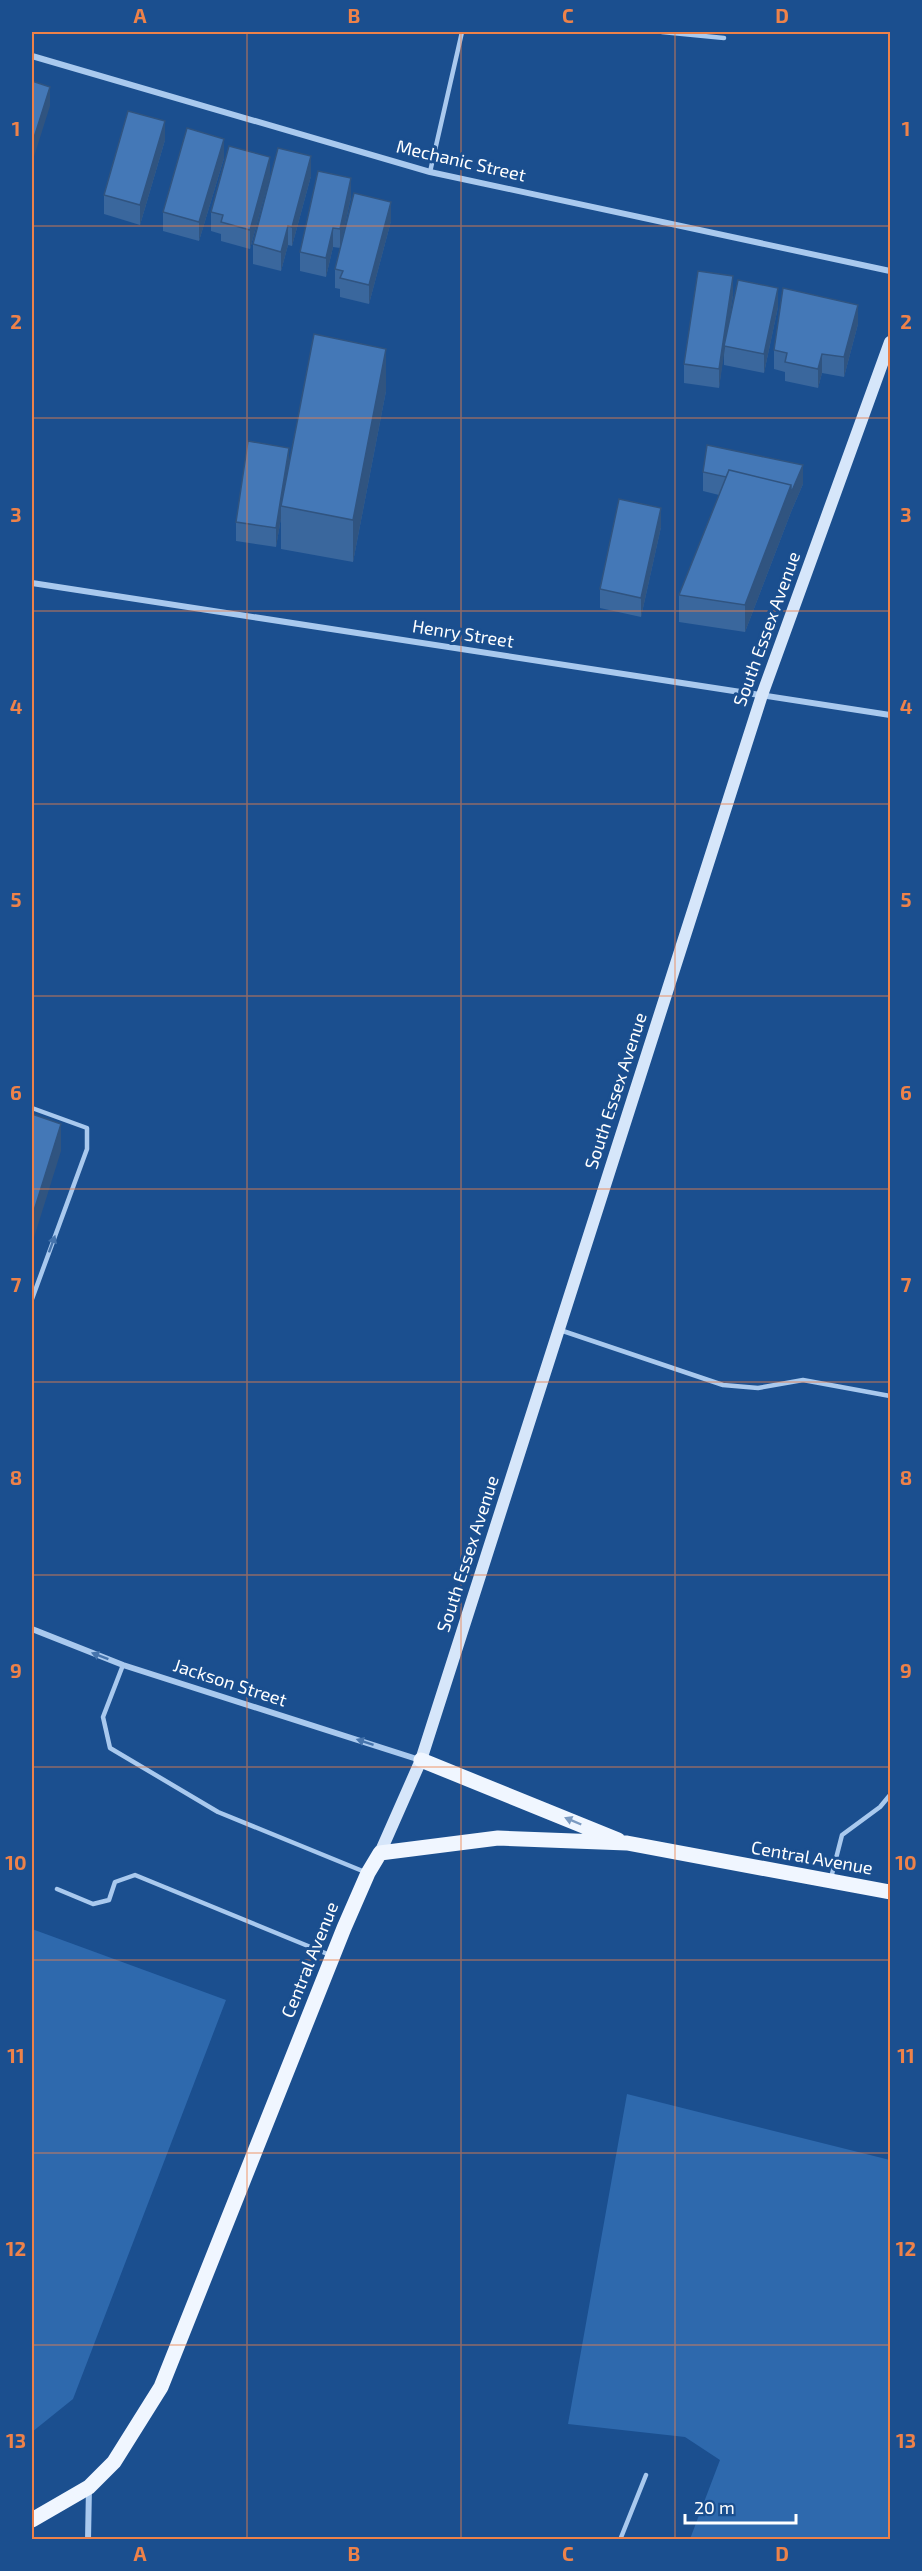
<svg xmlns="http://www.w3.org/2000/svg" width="922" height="2571" font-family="'Exo 2',sans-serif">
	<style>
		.green { fill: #2e69ad }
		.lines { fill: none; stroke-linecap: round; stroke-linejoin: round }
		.lane { stroke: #a9c9ee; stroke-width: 4.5 }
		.street { stroke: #a9c9ee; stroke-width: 6 }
		.secondary { stroke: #d6e6fa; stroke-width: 12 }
		.primary { stroke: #f0f6ff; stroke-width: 15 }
		.wall { fill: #3a679d }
		.shaded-wall { fill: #305480 }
		.building { fill: #4478b7; stroke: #305480; stroke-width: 1.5 }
		.oneway { fill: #4674ac }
		.oneway2 { fill: #7b9ac1 }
		.grid { fill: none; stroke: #ee8249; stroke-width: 1.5; stroke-opacity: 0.55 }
		.labels { text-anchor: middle; stroke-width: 6; stroke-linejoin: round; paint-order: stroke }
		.street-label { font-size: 18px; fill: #fff; stroke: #1b4f8f }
		.neatline { fill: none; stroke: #ee8249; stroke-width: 2 }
		.grid-label { font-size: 20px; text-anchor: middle; font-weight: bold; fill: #ee8249 }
	</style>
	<rect width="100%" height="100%" fill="#1b4f8f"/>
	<path class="green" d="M32,1929L226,2000L73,2399L32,2432Z
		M627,2094L890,2160V2539H690L720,2460L685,2437L568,2424Z"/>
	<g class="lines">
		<path class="lane" d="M662,32L724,38
			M430,172L462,32
			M32,1108L87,1128V1149L32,1299
			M560,1330L723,1385L758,1388L803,1380L890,1396
			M123,1665L103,1717L110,1748L218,1812L365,1872
			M831,1878L842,1835L880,1807L890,1795
			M57,1889L93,1904L109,1900L115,1882L135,1875L330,1955
			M620,2540L646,2475"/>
		<path class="street" d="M32,56L430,172L890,271
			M32,583L890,715
			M32,1629L123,1665L420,1760
			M88,2540L89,2487"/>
		<path class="secondary" d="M380,1853L421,1760L762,695L890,342"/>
		<path class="primary" d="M421,1760L618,1840
			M32,2520L89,2487L114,2462L161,2387L344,1928L368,1873L380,1853L498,1838L627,1843L890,1892"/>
	</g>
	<path class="wall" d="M165,140L140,225L104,214V195Z
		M224,158L199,241L163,231V212Z
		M270,176L250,249L221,241V234L211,231V212Z
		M311,176L292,246L288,245L281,271L253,264V244Z
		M351,197L340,248L333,247L326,277L300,271V252Z
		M391,221L369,304L340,297V289L335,288V269Z
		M733,295L727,331L778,307L764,373L724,365V350L719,388L684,383V364Z
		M858,324L844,377L822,373L818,388L785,381V372L774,369V350Z
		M386,391L353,562L281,549V518L276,547L236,541V522L289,465Z
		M703,472L803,484L791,512L745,632L679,622V595L719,495L703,491Z
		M661,527L641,617L600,608V589Z"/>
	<path class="shaded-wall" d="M50,87V106L32,163V144Z
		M165,121V140L140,225V205Z
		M224,139V158L199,241V222Z
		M311,156V176L292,246V227Z
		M270,157V176L250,249V230Z
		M351,178V197L340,248V229Z
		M391,202V221L369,304V285Z
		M288,226V245L281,271V252Z
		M333,228V247L326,277V258Z
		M733,276V295L719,388V369Z
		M778,288V307L764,373V354Z
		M858,305V324L844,377V357Z
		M386,349V391L353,562V520Z
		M822,354V373L818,388V369Z
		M289,448V467L281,506V518L276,547V528Z
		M803,465V484L791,512L745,632V605L791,485Z
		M661,508V527L641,617V598Z
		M61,1124V1151L32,1244V1217Z"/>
	<path class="building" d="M32,81L50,87L32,144Z
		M128,111L165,121L140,205L104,195Z
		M187,128L224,139L199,222L163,212Z
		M229,146L270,157L250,230L221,222L223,215L211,212Z
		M278,148L311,156L292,227L288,226L281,252L253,244Z
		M318,171L351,178L340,229L333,228L326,258L300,252Z
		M354,193L391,202L369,285L340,278L343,271L335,269Z
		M698,271L733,276L719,369L684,364Z
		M738,280L778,288L764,354L724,346Z
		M783,288L858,305L844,357L822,354L818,369L785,362L787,353L774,350Z
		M314,334L386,349L353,520L281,506Z
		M248,441L289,448L276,528L236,522Z
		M707,445L803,465L791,493V485L729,470L726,477L703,472Z
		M729,470L791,485L745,605L679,595Z
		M619,499L661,508L641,598L600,589Z
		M32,1114L61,1124L32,1217Z"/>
	<defs><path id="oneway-solid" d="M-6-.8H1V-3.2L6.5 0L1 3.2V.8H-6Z" transform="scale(1.5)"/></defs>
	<g class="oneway">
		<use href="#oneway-solid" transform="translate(52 1244) rotate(-70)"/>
		<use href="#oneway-solid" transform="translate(100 1656) rotate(-159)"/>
		<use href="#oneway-solid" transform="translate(365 1742) rotate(-162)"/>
	</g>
	<use class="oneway2" href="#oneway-solid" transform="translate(573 1821) rotate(-157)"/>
	<path class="grid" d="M247,32V2540M461,32V2540M675,32V2540M32,226H890M32,418H890M32,611H890M32,804H890M32,996H890M32,1189H890M32,1382H890M32,1575H890M32,1767H890M32,1960H890M32,2153H890M32,2345H890"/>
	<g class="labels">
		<g class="street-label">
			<text transform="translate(461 161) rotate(13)" y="6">Mechanic Street</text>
			<text transform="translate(767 629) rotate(-70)" y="6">South Essex Avenue</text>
			<text transform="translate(463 634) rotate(9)" y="6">Henry Street</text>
			<text transform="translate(616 1091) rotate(-72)" y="6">South Essex Avenue</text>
			<text transform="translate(468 1554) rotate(-72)" y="6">South Essex Avenue</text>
			<text transform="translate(230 1683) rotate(18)" y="6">Jackson Street</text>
			<text transform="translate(812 1858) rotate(10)" y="6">Central Avenue</text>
			<text transform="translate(310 1960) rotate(-68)" y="6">Central Avenue</text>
		</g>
	</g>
	<rect width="922" height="2571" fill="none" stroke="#1b4f8f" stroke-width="66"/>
	<path d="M685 2514v9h111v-9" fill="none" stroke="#ffffff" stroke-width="3"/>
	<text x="694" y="2514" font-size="18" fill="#ffffff" stroke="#1b4f8f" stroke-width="4.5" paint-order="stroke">20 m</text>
	<rect x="33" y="33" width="856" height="2505" class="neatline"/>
	<g class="grid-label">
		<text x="140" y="23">A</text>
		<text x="354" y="23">B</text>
		<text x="568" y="23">C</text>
		<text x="782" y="23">D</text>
		<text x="16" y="136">1</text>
		<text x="906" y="136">1</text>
		<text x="16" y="329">2</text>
		<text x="906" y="329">2</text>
		<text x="16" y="522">3</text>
		<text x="906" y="522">3</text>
		<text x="16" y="714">4</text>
		<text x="906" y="714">4</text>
		<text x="16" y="907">5</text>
		<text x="906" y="907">5</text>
		<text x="16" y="1100">6</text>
		<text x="906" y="1100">6</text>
		<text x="16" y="1292">7</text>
		<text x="906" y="1292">7</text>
		<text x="16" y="1485">8</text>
		<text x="906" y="1485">8</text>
		<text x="16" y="1678">9</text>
		<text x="906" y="1678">9</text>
		<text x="16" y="1870">10</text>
		<text x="906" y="1870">10</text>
		<text x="16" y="2063">11</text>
		<text x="906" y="2063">11</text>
		<text x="16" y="2256">12</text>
		<text x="906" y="2256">12</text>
		<text x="16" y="2448">13</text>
		<text x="906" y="2448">13</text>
		<text x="140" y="2561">A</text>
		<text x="354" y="2561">B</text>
		<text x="568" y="2561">C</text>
		<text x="782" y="2561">D</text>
	</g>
</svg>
